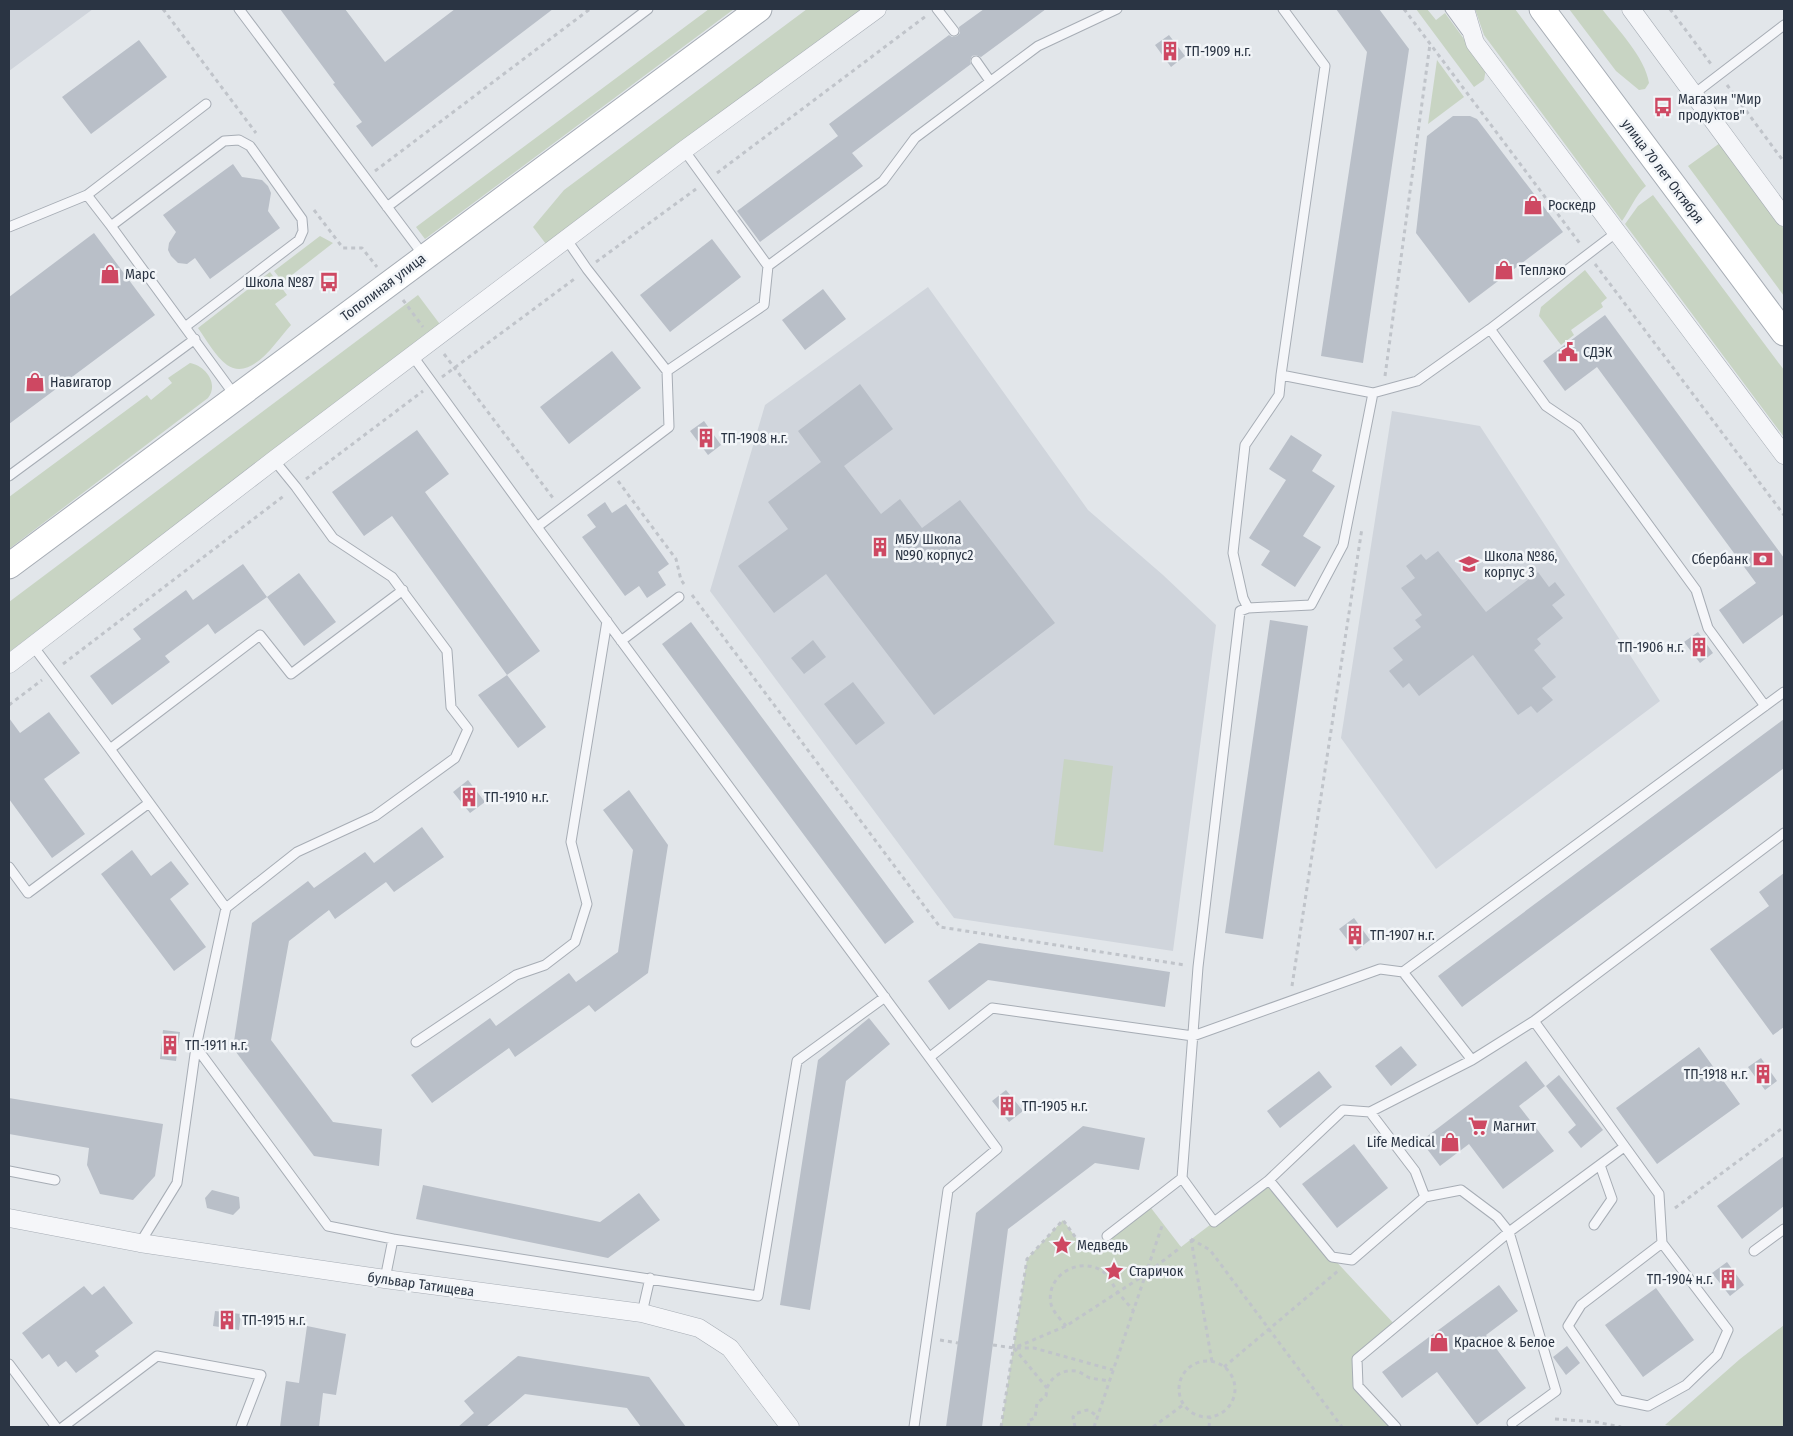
<svg xmlns="http://www.w3.org/2000/svg" width="1793" height="1436" font-family="'Fira Sans Condensed',sans-serif">
	<style>
		.built { fill: #d0d5dc }
		.green { fill: #c8d4c3 }
		.building { fill: #b9bfc8 }
		.lines { fill: none; stroke-linecap: round; stroke-linejoin: round }
		.service-casing { stroke: #a7adb5; stroke-width: 11 }
		.minor-casing { stroke: #a7adb5; stroke-width: 19 }
		.secondary-casing { stroke: #a7adb5; stroke-width: 27 }
		.path { stroke: #c0c4ca; stroke-width: 3; stroke-dasharray: 4 4; stroke-linecap: butt }
		.service { stroke: #f5f6f9; stroke-width: 9 }
		.minor { stroke: #f5f6f9; stroke-width: 18 }
		.secondary { stroke: #fff; stroke-width: 25 }
		.labels { text-anchor: middle; stroke-width: 5; stroke-linejoin: round; paint-order: stroke }
		.poi-label { font-size: 14px; fill: #2a3443; stroke: #f2f5f8; text-anchor: start }
		.street-label { font-size: 14px; fill: #2a3443; stroke: #f2f5f8 }
	</style>
	<rect width="100%" height="100%" fill="#e2e6ea"/>
	<path class="built" d="M9,9H93L9,71Z
		M928,287L1088,510L1163,575L1216,625L1173,951L954,918L710,591L765,405Z
		M1392,411L1480,426L1660,701L1436,869L1341,738Z"/>
	<path class="green" d="M709,9H734L425,239L416,227Z
		M807,9H872L549,248L533,227L564,190Z
		M1416,9H1427L1436,20L1445,13L1486,69L1484,80L1474,87Z
		M1475,9H1515L1646,186C1636,194 1630,210 1622,221L1484,35Z
		M1569,9H1602C1618,30 1645,57 1649,83L1645,89L1639,90L1616,71Z
		M1437,60L1464,97L1428,124Z
		M1720,143L1784,229V296L1688,166Z
		M1653,195L1784,370V437L1625,224L1638,206Z
		M320,236L333,243L283,282L274,271Z
		M1585,270L1607,298L1601,303L1603,307L1571,330L1574,335L1561,345L1539,316L1541,307Z
		M270,272L287,295L275,304L291,325C277,340 252,382 227,365C215,356 206,339 198,328Z
		M418,295L442,327L9,652V602Z
		M190,363C206,366 219,384 208,398L9,549V497L147,395L151,400L172,383L168,378Z
		M1064,759L1113,766L1103,852L1054,845Z
		M1269,1180L1332,1257L1396,1326L1357,1359L1358,1386L1396,1427H1001L1027,1259L1063,1220L1086,1252L1148,1204L1181,1247Z
		M1784,1325V1427H1677L1665,1425L1740,1359Z"/>
	<path class="building" d="M280,9H345L385,62L455,9H553L372,147L356,126L362,122L333,84L335,83Z
		M984,9H1046L981,57L976,55L972,56L970,61L971,64L852,153L863,166L760,242L737,211L838,136L829,124L949,35L952,37L957,36L960,33L959,27Z
		M1336,9H1379L1409,49L1363,363L1321,356L1367,52Z
		M1169,35L1185,56L1171,67L1155,45Z
		M139,40L167,77L91,134L62,97Z
		M1453,116H1470L1477,119L1563,232L1469,303L1416,233L1427,136Z
		M233,164L242,177L262,180L268,186L271,193L268,211L280,228L210,279L195,258L187,264L178,263L171,256L168,250L169,243L176,232L163,215Z
		M94,233L155,315L9,424V297Z
		M712,239L741,277L670,332L640,295Z
		M823,289L846,319L805,350L782,320Z
		M1605,315L1784,558V614L1743,644L1719,610L1756,583L1597,367L1565,391L1543,361Z
		M612,351L641,388L569,444L540,407Z
		M860,384L893,429L844,466L881,514L900,499L922,528L960,500L1055,623L934,715L826,574L774,613L738,566L788,529L768,502L821,462L798,431Z
		M704,421L721,445L708,455L690,431Z
		M417,430L449,474L425,492L540,651L507,675L392,516L364,536L332,492Z
		M1291,435L1322,455L1312,471L1335,486L1303,536L1321,547L1295,587L1261,565L1270,551L1249,538L1286,480L1269,469Z
		M605,502L612,513L626,504L669,564L658,572L666,585L647,598L639,586L625,596L582,537L596,527L587,515Z
		M1438,551L1486,612L1538,572L1549,587L1555,582L1565,595L1552,605L1563,618L1537,639L1541,644L1534,650L1556,677L1542,688L1553,700L1537,713L1531,706L1518,715L1473,655L1419,696L1409,683L1403,688L1389,671L1403,660L1393,648L1421,627L1415,620L1422,615L1401,588L1415,578L1406,566L1421,554L1426,560Z
		M243,564L267,597L215,634L208,624L165,656L170,662L112,705L90,676L141,639L133,629L186,590L193,600Z
		M299,573L336,622L304,646L267,597Z
		M1270,620L1308,626L1263,939L1225,933Z
		M691,622L914,922L885,944L662,644Z
		M1698,632L1713,653L1700,663L1684,642Z
		M813,640L826,657L804,674L791,658Z
		M507,675L546,727L518,748L478,695Z
		M853,682L885,723L856,745L824,704Z
		M49,712L80,753L44,779L85,834L52,858L9,799V718L20,733Z
		M1784,719V768L1462,1007L1438,976Z
		M468,780L485,802L470,813L453,792Z
		M629,790L668,845L648,973L595,1012L589,1005L515,1057L509,1048L432,1103L411,1075L490,1018L496,1026L569,973L576,982L618,952L633,850L603,810Z
		M422,827L444,857L394,892L386,882L335,919L329,910L289,941L271,1040L333,1122L382,1129L379,1166L314,1156L233,1048L252,923L308,881L314,888L365,852L374,863Z
		M132,850L151,876L171,861L189,884L170,899L206,947L174,971L101,874Z
		M1784,873V1027L1773,1035L1710,949L1769,906L1759,892Z
		M1354,918L1370,940L1356,951L1339,929Z
		M979,943L1170,972L1165,1007L988,980L949,1010L928,981Z
		M869,1018L890,1044L846,1081L810,1310L780,1305L818,1060Z
		M163,1030L180,1032L176,1061L160,1059Z
		M1401,1046L1417,1065L1391,1086L1375,1066Z
		M1699,1047L1740,1104L1657,1164L1616,1108Z
		M1761,1058L1777,1081L1765,1090L1748,1067Z
		M1526,1061L1545,1086L1519,1106L1554,1151L1503,1189L1469,1144L1440,1166L1421,1141Z
		M1319,1071L1332,1087L1280,1128L1267,1111Z
		M1559,1075L1603,1130L1581,1148L1568,1132L1576,1125L1546,1086Z
		M1006,1090L1023,1111L1009,1122L992,1101Z
		M9,1098L163,1124L155,1176L133,1200L100,1194L87,1165L89,1148L9,1134Z
		M1083,1126L1145,1138L1139,1170L1095,1163L1008,1229L982,1427H946L976,1213Z
		M1354,1144L1388,1188L1337,1228L1302,1184Z
		M1784,1156V1206L1742,1239L1717,1206Z
		M423,1185L600,1222L639,1193L660,1220L608,1258L416,1219Z
		M212,1190L239,1197L240,1208L233,1215L207,1208L205,1198Z
		M1727,1262L1744,1285L1730,1296L1712,1273Z
		M1499,1285L1518,1311L1486,1335L1526,1388L1477,1425L1437,1372L1402,1398L1382,1372Z
		M84,1286L92,1295L104,1286L133,1323L95,1351L99,1356L76,1373L66,1361L58,1367L49,1354L42,1359L22,1333Z
		M1656,1288L1694,1340L1643,1377L1605,1325Z
		M215,1311L241,1314L239,1330L213,1326Z
		M307,1326L346,1334L336,1395L323,1393L319,1427H280L286,1381L299,1383Z
		M1567,1346L1580,1363L1566,1375L1553,1357Z
		M518,1356L649,1377L686,1427H641L627,1408L525,1394L486,1427H458L474,1413L464,1401Z"/>
	<g class="lines">
		<defs>
			<path id="service" d="M239,9L424,256
				M937,9L954,31
				M1450,9L1466,31
				M976,61L990,81
				M1694,94L1784,25
				M684,150L768,266
				M87,195L206,104
				M387,207L648,9
				M111,226L224,141L239,140L250,146L302,219L303,231L299,240L185,327
				M9,227L87,195L111,226L236,397
				M1617,232L1490,329L1417,381L1373,393L1343,545L1311,605L1248,608L1240,611L1198,967L1182,1178L1214,1222L1269,1180L1343,1110L1370,1112L1472,1060L1534,1021L1784,833
				M1490,329L1546,406L1577,427L1696,590L1708,628L1765,706
				M412,355L537,527L997,1149L948,1190L914,1427
				M667,371L764,305L768,266L883,181L915,138L1038,46L1117,9
				M1281,375L1325,66L1283,9
				M9,476L195,339
				M537,527L669,427L667,371L587,269L567,240
				M1248,608L1243,598L1233,553L1245,445L1279,395L1281,375L1373,393
				M621,641L679,597
				M33,646L110,749L260,635L291,674L403,590
				M110,749L226,908
				M9,867L28,893L149,803
				M1403,972L1472,1060
				M1534,1021L1659,1194L1662,1243L1728,1330L1717,1355L1686,1385L1648,1406L1619,1400L1568,1326L1581,1305L1662,1243
				M416,1042L516,975L545,965L575,942L587,904L571,842L607,621
				M196,1047L328,1226L393,1239L758,1296L797,1061L885,997
				M930,1057L992,1008L1193,1036L1380,969L1403,972L1784,692
				M9,1171L55,1180
				M1269,1180L1332,1257L1352,1260L1425,1197L1415,1171L1370,1112
				M1425,1197L1461,1190L1497,1217L1509,1232L1556,1391L1512,1423
				M1594,1225L1612,1199L1600,1165
				M1107,1236L1182,1178
				M140,1243L177,1183L196,1047L226,908L297,852L375,816L455,758L468,729L451,707L447,651L392,577L333,538L296,487L274,460
				M1754,1251L1784,1229
				M385,1279L393,1239
				M642,1313L650,1278
				M9,1364L56,1427
				M63,1427L157,1356L261,1375L241,1427
				M1396,1427L1358,1386L1357,1359L1509,1232L1624,1147"/>
			<path id="minor" d="M1465,9L1475,43L1784,455
				M1631,9L1784,217
				M9,664L274,460L684,150L877,9
				M9,1218L140,1243L385,1279L642,1313L699,1328L730,1348L790,1427"/>
			<path id="secondary" d="M1542,9L1784,333
				M9,566L759,9"/>
		</defs>
		<use href="#service" class="service-casing"/>
		<use href="#minor" class="minor-casing"/>
		<use href="#secondary" class="secondary-casing"/>
		<path class="path" d="M163,9L256,133
			M1404,9L1581,245
			M1670,9L1711,64
			M1727,85L1784,162
			M375,171L590,9
			M717,173L926,16
			M314,210L343,248H362L377,267
			M596,262L696,189
			M1595,264L1784,515
			M403,300L423,327
			M444,354L553,498
			M1385,376L1430,44
			M442,377L577,277
			M306,479L423,391
			M618,481L676,559L681,580L684,584
			M692,595L940,927L1185,965
			M63,664L285,495
			M9,705L42,680
			M1292,986L1362,528
			M1675,1208L1784,1127
			M1191,1239L1210,1250L1342,1427
			M1191,1239L1212,1362
			M1066,1326C1061,1320 1053,1312 1051,1304C1045,1275 1080,1256 1102,1271C1109,1275 1113,1286 1118,1292C1123,1299 1128,1304 1133,1310
			M940,1340L958,1343
			M993,1345L1014,1348H1034L1113,1370
			M1179 1389a28 28 0 1 1 56 0a28 28 0 1 1-56 0Z
			M1224,1367L1338,1271
			M1047,1388C1052,1376 1063,1369 1076,1371C1081,1372 1085,1376 1090,1378C1096,1379 1103,1380 1110,1381
			M1555,1419L1596,1422L1621,1427
			M1001,1427L1027,1259L1063,1220L1086,1252L1097,1244
			M1029,1427L1028,1421L1035,1418L1037,1403L1046,1396L1047,1388L1014,1348L1066,1326L1146,1274L1181,1247
			M1075,1427L1073,1417L1076,1413C1081,1413 1083,1410 1089,1410L1098,1417
			M1094,1427L1163,1223
			M1153,1427L1183,1405
			M1209,1427L1210,1417"/>
		<use href="#service" class="service"/>
		<use href="#minor" class="minor"/>
		<use href="#secondary" class="secondary"/>
	</g>
	<defs>
		<symbol id="building-bare" viewBox="-9 -9 18 18"><path d="M-4-6H4V6H1V3H-1V6H-4ZM-2.5-4.3h1.7v1.8h-1.7ZM.8-4.3h1.7v1.8H.8ZM-2.5-1h1.7V.8h-1.7ZM.8-1h1.7V.8H.8Z" fill="#ce4862" stroke="#f2f5f8" stroke-width="2.5" paint-order="stroke"/></symbol>
		<symbol id="bus-bare" viewBox="-9 -9 18 18"><path d="M-5-6H5V4H4V6H2V4H-2V6H-4V4H-5ZM-3.5-4V0h7V-4ZM-3.5 1.2v1.5H-2V1.2ZM2 1.2v1.5H3.5V1.2Z" fill="#ce4862" stroke="#f2f5f8" stroke-width="2.5" paint-order="stroke"/></symbol>
		<symbol id="shop-bare" viewBox="-9 -9 18 18"><path d="M-5-2.5h2.3a2.7 3.5 0 0 1 5.4 0H5L5.5 6h-11ZM-1.5-2.5h3a1.5 2.3 0 0 0-3 0Z" fill="#ce4862" stroke="#f2f5f8" stroke-width="2.5" paint-order="stroke"/></symbol>
		<symbol id="civic-bare" viewBox="-9 -9 18 18"><path d="M-.6-6.5H3V-4.5H.6V-3L4-1V1h2V6H-6V1h2V-1L-.6-3ZM-1.2 2.5V6h2.4V2.5Z" fill="#ce4862" stroke="#f2f5f8" stroke-width="2.5" paint-order="stroke"/></symbol>
		<symbol id="bank-bare" viewBox="-9 -9 18 18"><path d="M-6-4H6V4H-6ZM0-2.3a2.3 2.3 0 1 0 0 4.6a2.3 2.3 0 1 0 0-4.6Z" fill="#ce4862" stroke="#f2f5f8" stroke-width="2.5" paint-order="stroke"/></symbol>
		<symbol id="school-bare" viewBox="-9 -9 18 18"><path d="M0-5L7-2L0 1L-7-2ZM-4 1L0 2.5L4 1V4Q0 6-4 4Z" fill="#ce4862" stroke="#f2f5f8" stroke-width="2.5" paint-order="stroke"/></symbol>
		<symbol id="supermarket-bare" viewBox="-9 -9 18 18"><path d="M-6-5.5h2.5l.6 2H6L4.5 2H-2.5L-4.4-4H-6ZM-1.5 3.2a1.3 1.3 0 1 0 .1 0ZM3 3.2a1.3 1.3 0 1 0 .1 0Z" fill="#ce4862" stroke="#f2f5f8" stroke-width="2.5" paint-order="stroke"/></symbol>
		<symbol id="sight-bare" viewBox="-9 -9 18 18"><path d="M0-6L1.8-2.2L6-1.7L2.9 1.2L3.7 5.4L0 3.3L-3.7 5.4L-2.9 1.2L-6-1.7L-1.8-2.2Z" fill="#ce4862" stroke="#f2f5f8" stroke-width="2.5" paint-order="stroke"/></symbol>
	</defs>
	<g fill-rule="evenodd">
		<use href="#building-bare" x="1156" y="37" width="28" height="28"/>
		<use href="#bus-bare" x="1649" y="93" width="28" height="28"/>
		<use href="#shop-bare" x="1519" y="191" width="28" height="28"/>
		<use href="#shop-bare" x="1490" y="256" width="28" height="28"/>
		<use href="#shop-bare" x="96" y="260" width="28" height="28"/>
		<use href="#bus-bare" x="315" y="268" width="28" height="28"/>
		<use href="#civic-bare" x="1554" y="338" width="28" height="28"/>
		<use href="#shop-bare" x="21" y="368" width="28" height="28"/>
		<use href="#building-bare" x="692" y="424" width="28" height="28"/>
		<use href="#building-bare" x="866" y="533" width="28" height="28"/>
		<use href="#bank-bare" x="1749" y="545" width="28" height="28"/>
		<use href="#school-bare" x="1455" y="550" width="28" height="28"/>
		<use href="#building-bare" x="1685" y="633" width="28" height="28"/>
		<use href="#building-bare" x="455" y="783" width="28" height="28"/>
		<use href="#building-bare" x="1341" y="921" width="28" height="28"/>
		<use href="#building-bare" x="156" y="1031" width="28" height="28"/>
		<use href="#building-bare" x="1749" y="1060" width="28" height="28"/>
		<use href="#building-bare" x="993" y="1092" width="28" height="28"/>
		<use href="#supermarket-bare" x="1464" y="1112" width="28" height="28"/>
		<use href="#shop-bare" x="1436" y="1128" width="28" height="28"/>
		<use href="#sight-bare" x="1048" y="1231" width="28" height="28"/>
		<use href="#sight-bare" x="1100" y="1257" width="28" height="28"/>
		<use href="#building-bare" x="1714" y="1265" width="28" height="28"/>
		<use href="#building-bare" x="213" y="1306" width="28" height="28"/>
		<use href="#shop-bare" x="1425" y="1328" width="28" height="28"/>
	</g>
	<g class="labels">
		<g class="poi-label">
			<text x="1185" y="56">ТП-1909 н.г.</text>
			<text x="1678" y="104">Магазин "Мир<tspan x="1678" dy="16">продуктов"</tspan></text>
			<text x="1548" y="210">Роскедр</text>
			<text x="1519" y="275">Теплэко</text>
			<text x="125" y="279">Марс</text>
			<text x="314" y="287" text-anchor="end">Школа №87</text>
			<text x="1583" y="357">СДЭК</text>
			<text x="50" y="387">Навигатор</text>
			<text x="721" y="443">ТП-1908 н.г.</text>
			<text x="895" y="544">МБУ Школа<tspan x="895" dy="16">№90 корпус2</tspan></text>
			<text x="1484" y="561">Школа №86,<tspan x="1484" dy="16">корпус 3</tspan></text>
			<text x="1748" y="564" text-anchor="end">Сбербанк</text>
			<text x="1684" y="652" text-anchor="end">ТП-1906 н.г.</text>
			<text x="484" y="802">ТП-1910 н.г.</text>
			<text x="1370" y="940">ТП-1907 н.г.</text>
			<text x="185" y="1050">ТП-1911 н.г.</text>
			<text x="1748" y="1079" text-anchor="end">ТП-1918 н.г.</text>
			<text x="1022" y="1111">ТП-1905 н.г.</text>
			<text x="1493" y="1131">Магнит</text>
			<text x="1435" y="1147" text-anchor="end">Life Medical</text>
			<text x="1077" y="1250">Медведь</text>
			<text x="1129" y="1276">Старичок</text>
			<text x="1713" y="1284" text-anchor="end">ТП-1904 н.г.</text>
			<text x="242" y="1325">ТП-1915 н.г.</text>
			<text x="1454" y="1347">Красное &amp; Белое</text>
		</g>
		<g class="street-label">
			<text transform="translate(1663 171) rotate(53)" y="5">улица 70 лет Октября</text>
			<text transform="translate(383 287) rotate(-37)" y="5">Тополиная улица</text>
			<text transform="translate(421 1284) rotate(8)" y="5">бульвар Татищева</text>
		</g>
	</g>
	<rect width="1793" height="1436" fill="none" stroke="#2a3443" stroke-width="20"/>
</svg>
